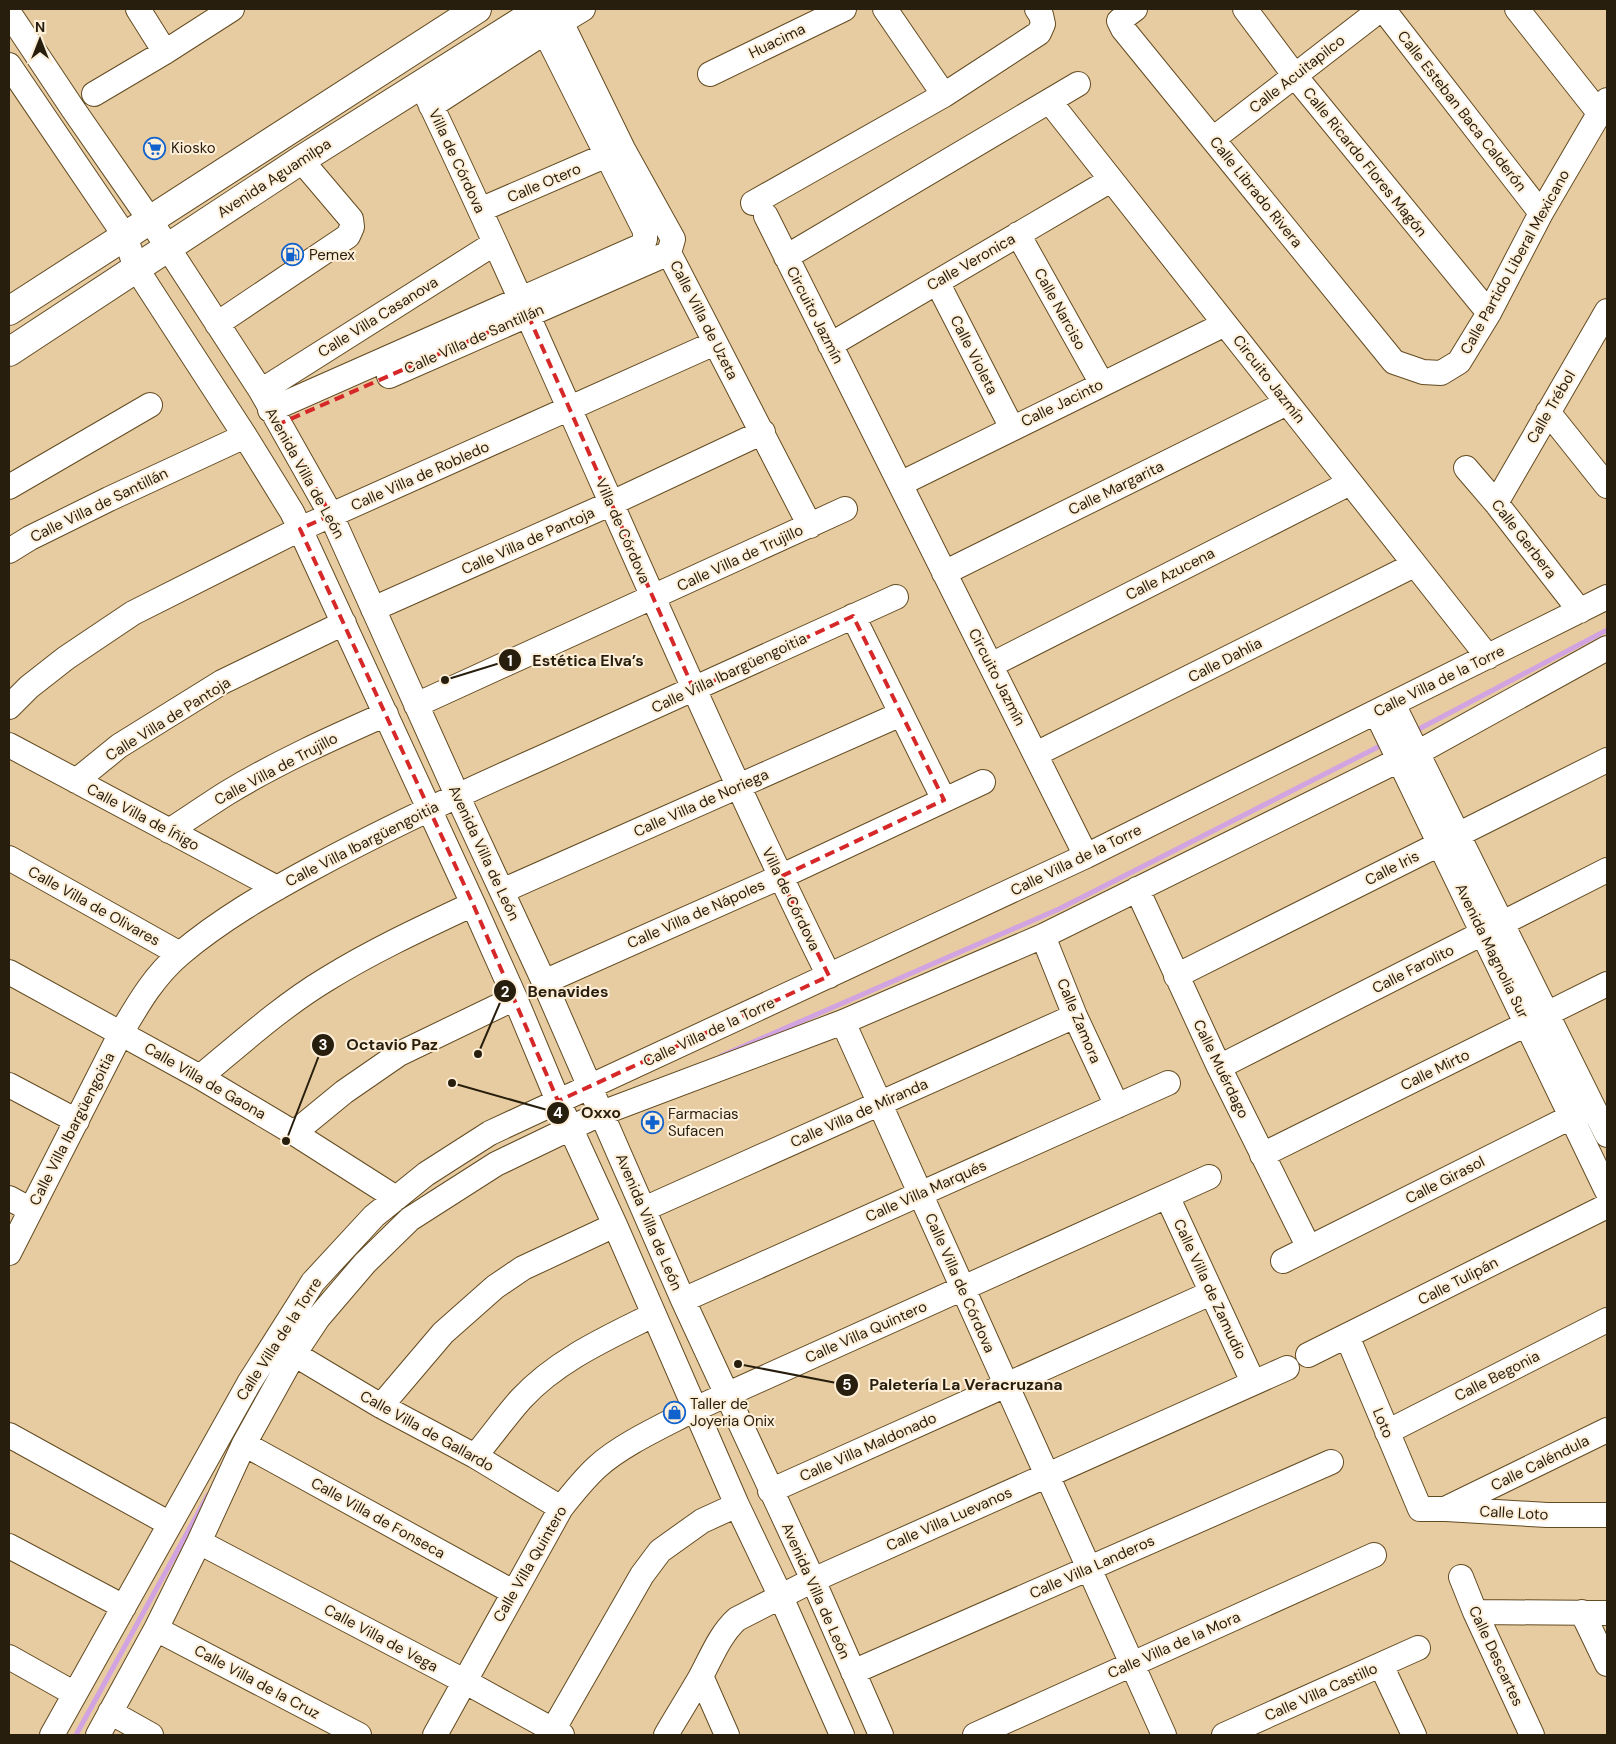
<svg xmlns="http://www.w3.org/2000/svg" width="1616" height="1744" font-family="'DM Sans',sans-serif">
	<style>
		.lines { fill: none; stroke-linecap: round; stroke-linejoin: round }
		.stream { stroke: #d2a3e1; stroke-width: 5 }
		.minor-casing { stroke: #634b22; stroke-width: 26 }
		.major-casing { stroke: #634b22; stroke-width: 30 }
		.minor { stroke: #fff; stroke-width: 24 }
		.major { stroke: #fff; stroke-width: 28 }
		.marked { fill: none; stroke: #d62828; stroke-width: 4; stroke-dasharray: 10 6; stroke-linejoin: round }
		.labels { text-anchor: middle; stroke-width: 4; stroke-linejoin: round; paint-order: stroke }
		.street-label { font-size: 15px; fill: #281e0d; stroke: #feefd9 }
		.poi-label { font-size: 15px; fill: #281e0d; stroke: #feefd9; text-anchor: start }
		.leader { fill: none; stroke: #281e0d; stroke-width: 2 }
		.callout-dot { fill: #281e0d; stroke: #feefd9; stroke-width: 2 }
		.mark-label { font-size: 15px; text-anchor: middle; font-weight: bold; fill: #fff }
		.callout-label { font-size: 16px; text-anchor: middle; font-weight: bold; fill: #281e0d; stroke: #feefd9; stroke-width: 4; stroke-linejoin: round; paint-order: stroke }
	</style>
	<rect width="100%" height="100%" fill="#e8cca1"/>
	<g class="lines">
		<path class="stream" d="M1419,729L1607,630
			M721,1056L1059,909L1378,747
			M76,1735L208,1495"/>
		<defs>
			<path id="minor" d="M138,9L165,52
				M548,9L561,22L623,149L673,239L669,253L810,526
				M885,9L944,95
				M1135,9L1119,21L1123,29L1394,362L1423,372L1441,373L1459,362L1489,313L1541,213L1607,100
				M1245,9L1295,76L1489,313
				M1383,9L1541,213
				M1517,9L1600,114
				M9,13L73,109L150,220L261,391L331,515L457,795L544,982L683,1300L813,1580L881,1735
				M9,65L125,236L136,268L245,436L292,512L300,529L473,904L515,998L558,1101L615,1225L737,1505L781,1597L842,1735
				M710,74L844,9
				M421,84C562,379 684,683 829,976
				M94,94L165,52L232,9
				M1050,102L1488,657
				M431,106L545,32L583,9
				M1213,139L1381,9
				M753,203L944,95L1039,33L1043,24L1041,15L1037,9
				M480,210L607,155
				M766,216L1086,856
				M1018,234L1102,384
				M786,257L1078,84
				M937,282L1012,428
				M217,324L348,236L352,227L351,219L301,160
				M830,345L1111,180
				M389,376L669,253
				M261,391L495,243
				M270,410L643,245L645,239V231L545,32L530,15
				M1548,412L1607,486
				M1466,468L1496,503L1580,611
				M900,484L1225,324
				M9,487L150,405
				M1496,503L1607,311
				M9,551L30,538L109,499L245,436
				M944,573L1287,403
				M373,609L612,503L763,432
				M853,616L944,800
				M991,665L1350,483
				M1393,704L1607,1135
				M416,705L845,509
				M9,707L29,687L66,658L133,613L300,529L715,343
				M1376,712L1607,1191
				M9,745L277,888
				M1036,754L1414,565
				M76,781L119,746L222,682L344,623
				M169,831C189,818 208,805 227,793C278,762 332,738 386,714
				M9,858L180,954
				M1137,889L1219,1067L1309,1248
				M502,891L901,714
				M1043,936L1075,1016L1117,1106
				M9,972L200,1077L294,1133L396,1198
				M1176,976L1607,760
				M544,982L780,877L983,782
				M843,1022L1164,1735
				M1219,1067L1607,870
				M200,1077C240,1044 282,1006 327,979C374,950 424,927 473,904
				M9,1085L77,1121
				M294,1133L344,1092L399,1054L515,998
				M1262,1155L1607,984
				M1167,1196L1253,1382
				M9,1198L31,1210
				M644,1209L1075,1016
				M9,1253L121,1033C138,1004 154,976 180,954C220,920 267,893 313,868C387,828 464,792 541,758C660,705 778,651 896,597
				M1283,1261L1585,1110
				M683,1300L1168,1083
				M1347,1336L1420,1509H1446L1547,1515H1607
				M294,1354L381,1406L475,1456L561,1508
				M1308,1355L1607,1206
				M381,1406L443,1333L495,1287L523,1268L615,1225
				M1387,1432L1607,1320
				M9,1435L170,1524
				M244,1444L513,1592
				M475,1456C491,1437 505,1417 521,1399C557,1360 607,1338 653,1315
				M770,1491L1211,1293
				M1447,1508L1607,1430
				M199,1542L464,1681L562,1735
				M9,1546L124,1607
				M1461,1577L1475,1612L1532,1735
				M1475,1612L1607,1613
				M1582,1612L1607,1664
				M156,1629L359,1735
				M9,1657L75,1694
				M1381,1665L1414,1735
				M853,1672L1331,1462
				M701,1676L727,1735
				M110,1712L151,1735
				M553,1730L642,1575L660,1551L702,1521L737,1505
				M52,1735L249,1383L313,1282L374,1216L426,1174L490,1133L1086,856L1607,597
				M98,1735L156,1629L199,1542L244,1444L294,1354L318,1318L365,1263L410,1219L496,1164L602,1113L843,1022L1043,936L1399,760L1417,753L1607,648
				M435,1735L561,1508C572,1494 584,1479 597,1467C622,1444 665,1425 695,1409L1209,1177
				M666,1735C677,1716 689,1697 700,1678C711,1658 720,1634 737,1619L813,1580L1287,1368
				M975,1735L1374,1555
				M1224,1735L1418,1648"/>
			<path id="major" d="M9,311L477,9
				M9,352L301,160L541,9"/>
		</defs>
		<use href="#minor" class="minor-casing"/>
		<use href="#major" class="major-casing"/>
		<use href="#minor" class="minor"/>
		<use href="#major" class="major"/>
	</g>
	<path class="marked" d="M528,315L694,690L853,616L944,800L780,877L829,976L558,1101L473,904L300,529L331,515L279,424Z"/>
	<defs>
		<symbol id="supermarket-ring" viewBox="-11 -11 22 22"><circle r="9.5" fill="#feefd9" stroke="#1162cc" stroke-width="1.5"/><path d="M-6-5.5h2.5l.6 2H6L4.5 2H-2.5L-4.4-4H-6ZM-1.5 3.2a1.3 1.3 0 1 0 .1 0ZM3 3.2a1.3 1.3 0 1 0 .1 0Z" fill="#1162cc"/></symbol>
		<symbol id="fuel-ring" viewBox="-11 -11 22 22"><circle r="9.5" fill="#feefd9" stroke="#1162cc" stroke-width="1.5"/><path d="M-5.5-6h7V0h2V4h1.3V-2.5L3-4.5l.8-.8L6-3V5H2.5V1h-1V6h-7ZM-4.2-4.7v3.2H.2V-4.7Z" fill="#1162cc"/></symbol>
		<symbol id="pharmacy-ring" viewBox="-11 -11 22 22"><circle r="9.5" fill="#feefd9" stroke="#1162cc" stroke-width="1.5"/><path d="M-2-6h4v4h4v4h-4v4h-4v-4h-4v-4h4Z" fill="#1162cc"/></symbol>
		<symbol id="shop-ring" viewBox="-11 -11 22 22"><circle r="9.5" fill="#feefd9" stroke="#1162cc" stroke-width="1.5"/><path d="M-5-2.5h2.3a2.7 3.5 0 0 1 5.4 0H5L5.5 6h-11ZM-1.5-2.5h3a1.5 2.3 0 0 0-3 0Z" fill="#1162cc"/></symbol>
	</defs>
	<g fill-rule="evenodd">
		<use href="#supermarket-ring" x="142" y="136" width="25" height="25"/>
		<use href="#fuel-ring" x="280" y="242" width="25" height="25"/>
		<use href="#pharmacy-ring" x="640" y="1110" width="25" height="25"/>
		<use href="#shop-ring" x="662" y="1400" width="25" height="25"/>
	</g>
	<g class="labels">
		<g class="street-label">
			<text transform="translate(777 41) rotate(-26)" y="5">Huacima</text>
			<text transform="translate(1297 74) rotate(-38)" y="5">Calle Acuitapilco</text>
			<text transform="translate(1462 111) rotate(52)" y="5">Calle Esteban Baca Calderón</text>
			<text transform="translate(457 161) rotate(65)" y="5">Villa de Córdova</text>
			<text transform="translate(1365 162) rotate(51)" y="5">Calle Ricardo Flores Magón</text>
			<text transform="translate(274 178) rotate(-33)" y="5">Avenida Aguamilpa</text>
			<text transform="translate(544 183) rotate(-23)" y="5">Calle Otero</text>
			<text transform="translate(1256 192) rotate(51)" y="5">Calle Librado Rivera</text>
			<text transform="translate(971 262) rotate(-30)" y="5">Calle Veronica</text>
			<text transform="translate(1515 262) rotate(-61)" y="5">Calle Partido Liberal Mexicano</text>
			<text transform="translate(1060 309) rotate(61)" y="5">Calle Narciso</text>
			<text transform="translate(815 315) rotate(63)" y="5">Circuito Jazmín</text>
			<text transform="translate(378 317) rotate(-32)" y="5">Calle Villa Casanova</text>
			<text transform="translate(704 320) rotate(63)" y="5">Calle Villa de Uzeta</text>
			<text transform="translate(474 339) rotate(-24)" y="5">Calle Villa de Santillán</text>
			<text transform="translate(974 355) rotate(63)" y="5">Calle Violeta</text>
			<text transform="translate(1269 379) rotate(52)" y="5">Circuito Jazmín</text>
			<text transform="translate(1062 403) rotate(-26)" y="5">Calle Jacinto</text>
			<text transform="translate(1551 407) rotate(-60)" y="5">Calle Trébol</text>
			<text transform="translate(305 473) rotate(61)" y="5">Avenida Villa de León</text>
			<text transform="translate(420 476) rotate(-24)" y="5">Calle Villa de Robledo</text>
			<text transform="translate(1116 488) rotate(-26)" y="5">Calle Margarita</text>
			<text transform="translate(99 505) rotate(-26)" y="5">Calle Villa de Santillán</text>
			<text transform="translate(623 531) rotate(66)" y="5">Villa de Córdova</text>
			<text transform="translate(1524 539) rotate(52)" y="5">Calle Gerbera</text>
			<text transform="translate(528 541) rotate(-24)" y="5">Calle Villa de Pantoja</text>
			<text transform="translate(740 558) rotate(-25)" y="5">Calle Villa de Trujillo</text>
			<text transform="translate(1170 574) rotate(-27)" y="5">Calle Azucena</text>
			<text transform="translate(1225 660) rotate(-27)" y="5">Calle Dahlia</text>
			<text transform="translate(729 673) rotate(-25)" y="5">Calle Villa Ibargüengoitia</text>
			<text transform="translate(997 677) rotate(63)" y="5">Circuito Jazmín</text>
			<text transform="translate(1439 681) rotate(-26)" y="5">Calle Villa de la Torre</text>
			<text transform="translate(168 719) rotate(-32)" y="5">Calle Villa de Pantoja</text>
			<text transform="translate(276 769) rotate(-28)" y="5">Calle Villa de Trujillo</text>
			<text transform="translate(701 803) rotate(-24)" y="5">Calle Villa de Noriega</text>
			<text transform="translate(143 817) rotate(28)" y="5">Calle Villa de Íñigo</text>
			<text transform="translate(362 844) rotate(-27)" y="5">Calle Villa Ibargüengoitia</text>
			<text transform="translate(484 853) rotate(65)" y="5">Avenida Villa de León</text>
			<text transform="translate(1076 860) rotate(-26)" y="5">Calle Villa de la Torre</text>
			<text transform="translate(1392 868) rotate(-27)" y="5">Calle Iris</text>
			<text transform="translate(791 899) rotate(64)" y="5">Villa de Córdova</text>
			<text transform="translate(94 906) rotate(29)" y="5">Calle Villa de Olivares</text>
			<text transform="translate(696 914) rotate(-24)" y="5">Calle Villa de Nápoles</text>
			<text transform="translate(1492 951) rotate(64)" y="5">Avenida Magnolia Sur</text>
			<text transform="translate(1413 969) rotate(-27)" y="5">Calle Farolito</text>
			<text transform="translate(1079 1021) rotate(67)" y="5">Calle Zamora</text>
			<text transform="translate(709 1032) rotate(-25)" y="5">Calle Villa de la Torre</text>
			<text transform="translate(1221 1069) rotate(64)" y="5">Calle Muérdago</text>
			<text transform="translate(1435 1070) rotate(-26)" y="5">Calle Mirto</text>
			<text transform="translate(205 1081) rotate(30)" y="5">Calle Villa de Gaona</text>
			<text transform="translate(859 1113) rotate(-24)" y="5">Calle Villa de Miranda</text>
			<text transform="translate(72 1129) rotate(-63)" y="5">Calle Villa Ibargüengoitia</text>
			<text transform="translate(1445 1180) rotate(-27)" y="5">Calle Girasol</text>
			<text transform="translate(926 1191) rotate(-24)" y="5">Calle Villa Marqués</text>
			<text transform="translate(649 1222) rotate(67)" y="5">Avenida Villa de León</text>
			<text transform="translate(1458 1281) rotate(-27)" y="5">Calle Tulipán</text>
			<text transform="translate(960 1283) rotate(66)" y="5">Calle Villa de Córdova</text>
			<text transform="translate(1210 1289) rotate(65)" y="5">Calle Villa de Zamudio</text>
			<text transform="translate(866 1332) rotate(-24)" y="5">Calle Villa Quintero</text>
			<text transform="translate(279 1339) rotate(-57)" y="5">Calle Villa de la Torre</text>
			<text transform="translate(1497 1376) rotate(-27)" y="5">Calle Begonia</text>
			<text transform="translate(1383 1423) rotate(67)" y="5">Loto</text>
			<text transform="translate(427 1431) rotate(29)" y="5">Calle Villa de Gallardo</text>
			<text transform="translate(868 1447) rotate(-24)" y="5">Calle Villa Maldonado</text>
			<text transform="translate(1540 1463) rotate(-26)" y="5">Calle Caléndula</text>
			<text transform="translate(1514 1513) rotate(3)" y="5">Calle Loto</text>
			<text transform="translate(378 1518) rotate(29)" y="5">Calle Villa de Fonseca</text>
			<text transform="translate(949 1519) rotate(-24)" y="5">Calle Villa Luevanos</text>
			<text transform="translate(530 1564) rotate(-60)" y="5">Calle Villa Quintero</text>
			<text transform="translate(1092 1567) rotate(-24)" y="5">Calle Villa Landeros</text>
			<text transform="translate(816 1591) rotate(66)" y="5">Avenida Villa de León</text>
			<text transform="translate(381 1638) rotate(28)" y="5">Calle Villa de Vega</text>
			<text transform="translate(1174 1645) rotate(-24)" y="5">Calle Villa de la Mora</text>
			<text transform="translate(1496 1656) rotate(65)" y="5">Calle Descartes</text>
			<text transform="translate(257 1682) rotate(28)" y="5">Calle Villa de la Cruz</text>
			<text transform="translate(1321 1692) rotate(-24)" y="5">Calle Villa Castillo</text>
		</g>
		<g class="poi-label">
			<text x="171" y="153">Kiosko</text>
			<text x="309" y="260">Pemex</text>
			<text x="668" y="1119">Farmacias<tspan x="668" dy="17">Sufacen</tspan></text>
			<text x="690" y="1409">Taller de<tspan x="690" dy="17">Joyeria Onix</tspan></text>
		</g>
	</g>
	<path class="leader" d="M445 680L510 660M478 1054L505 991M286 1141L323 1045M452 1083L558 1113M738 1364L847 1385"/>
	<g class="callout-dot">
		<circle cx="445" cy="680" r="5"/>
		<circle cx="478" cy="1054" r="5"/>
		<circle cx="286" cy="1141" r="5"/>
		<circle cx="452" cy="1083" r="5"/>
		<circle cx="738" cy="1364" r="5"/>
		<circle cx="510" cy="660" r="12"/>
		<circle cx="505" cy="991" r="12"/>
		<circle cx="323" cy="1045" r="12"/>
		<circle cx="558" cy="1113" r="12"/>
		<circle cx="847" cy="1385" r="12"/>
	</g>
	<g class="mark-label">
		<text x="510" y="666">1</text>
		<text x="505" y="997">2</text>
		<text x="323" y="1050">3</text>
		<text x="558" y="1118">4</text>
		<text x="847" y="1390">5</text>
	</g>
	<g class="callout-label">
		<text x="588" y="666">Estética Elva’s</text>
		<text x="568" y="997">Benavides</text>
		<text x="392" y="1050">Octavio Paz</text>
		<text x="601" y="1118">Oxxo</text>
		<text x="966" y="1390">Paletería La Veracruzana</text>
	</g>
	<rect width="1616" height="1744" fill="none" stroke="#281e0d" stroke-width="20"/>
	<g transform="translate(40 40)" stroke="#feefd9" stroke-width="4" paint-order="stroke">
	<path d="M0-4L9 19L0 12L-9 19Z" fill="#281e0d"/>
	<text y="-8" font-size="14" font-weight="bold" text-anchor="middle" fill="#281e0d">N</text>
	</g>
</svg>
